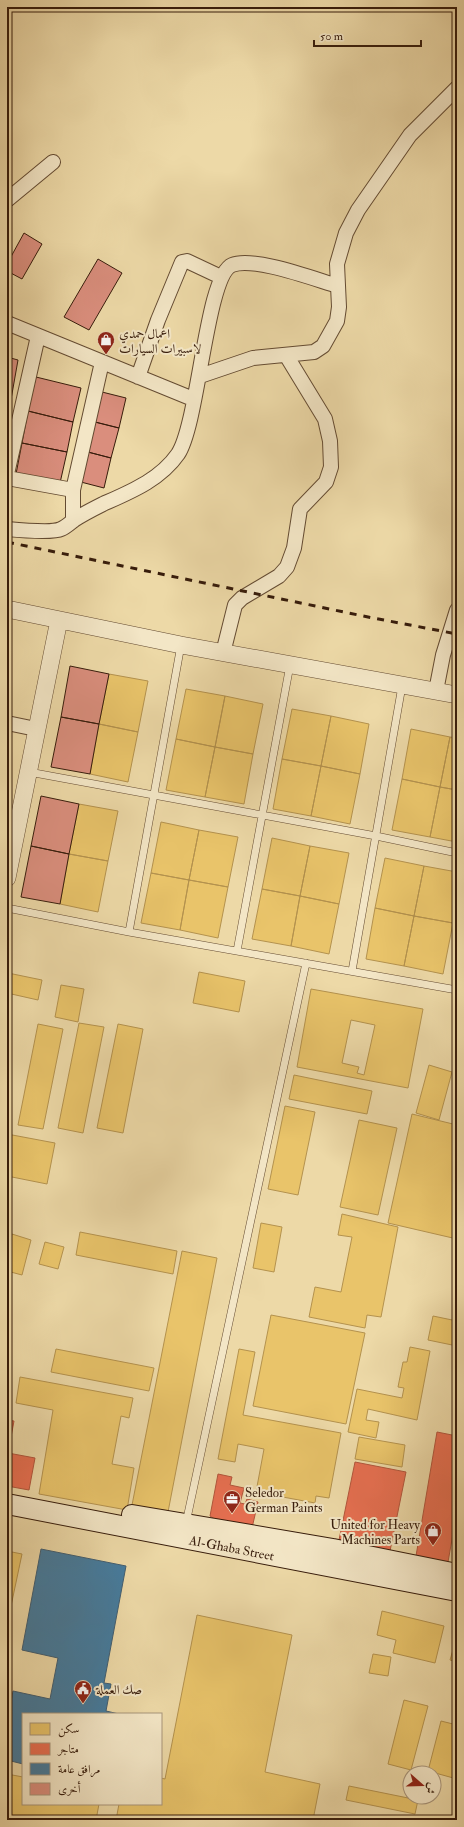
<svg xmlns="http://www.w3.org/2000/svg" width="464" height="1827" font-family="'IM FELL Double Pica',Amiri,serif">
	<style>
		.homes { fill: #e9c46a; stroke: #b4924e; fill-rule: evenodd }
		.shops { fill: #e76f51; stroke: #b2563c }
		.public { fill: #457b9d; stroke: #415e71 }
		.building { fill: #da8e7d; stroke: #371c0b }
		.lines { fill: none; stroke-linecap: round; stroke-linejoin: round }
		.service-casing { stroke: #644b32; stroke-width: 8 }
		.minor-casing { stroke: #644b32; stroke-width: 16 }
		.tertiary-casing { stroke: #644b32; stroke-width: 18 }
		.secondary-casing { stroke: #371c0b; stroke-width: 22 }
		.service { stroke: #f3e6c6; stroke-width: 7 }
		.minor { stroke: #f3e6c6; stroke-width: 14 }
		.tertiary { stroke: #f3e6c6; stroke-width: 17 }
		.secondary { stroke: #f3e6c6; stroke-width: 20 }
		.rail { stroke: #371c0b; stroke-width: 3; stroke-dasharray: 7 7; stroke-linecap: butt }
		.labels { text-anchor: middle; stroke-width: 4; stroke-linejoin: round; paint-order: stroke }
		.poi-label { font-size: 13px; fill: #371c0b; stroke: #f3e6c6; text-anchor: start }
		.street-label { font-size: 13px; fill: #371c0b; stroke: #f3e6c6 }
	</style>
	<rect width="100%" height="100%" fill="#edd9a7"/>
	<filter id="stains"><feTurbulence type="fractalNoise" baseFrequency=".005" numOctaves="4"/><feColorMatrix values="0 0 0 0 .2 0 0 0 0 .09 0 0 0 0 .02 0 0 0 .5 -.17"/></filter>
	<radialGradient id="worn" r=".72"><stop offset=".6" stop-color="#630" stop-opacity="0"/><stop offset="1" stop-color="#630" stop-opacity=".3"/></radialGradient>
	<path class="homes" d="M109,674L148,681L138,732L99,724Z
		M186,689L225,696L215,747L176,739Z
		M225,696L263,704L253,754L215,747Z
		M292,709L331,716L321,766L282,759Z
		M331,716L369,724L360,774L321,766Z
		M99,724L138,732L128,782L90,774Z
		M411,729L450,737L440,787L402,779Z
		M450,737L457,738V790L440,787Z
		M176,739L215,747L205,797L166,790Z
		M215,747L253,754L244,804L205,797Z
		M282,759L321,766L311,816L273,809Z
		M321,766L360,774L350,824L311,816Z
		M402,779L440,787L430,837L392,830Z
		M440,787L457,790V842L430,837Z
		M79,804L118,811L108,861L69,854Z
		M161,822L199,830L189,880L151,873Z
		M199,830L238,837L228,887L189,880Z
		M272,838L310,846L300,896L262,889Z
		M310,846L349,853L339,904L300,896Z
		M69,854L108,861L98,912L60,904Z
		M385,858L424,866L414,916L375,908Z
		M424,866L457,872V901L453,923L414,916Z
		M151,873L189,880L180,930L141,923Z
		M189,880L228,887L218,938L180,930Z
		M262,889L300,896L291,946L252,939Z
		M300,896L339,904L329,954L291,946Z
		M375,908L414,916L404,966L366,959Z
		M414,916L453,923L443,974L404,966Z
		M199,972L245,981L239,1012L193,1003Z
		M8,973L42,980L38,1000L7,993Z
		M61,985L84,989L78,1022L55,1017Z
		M311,989L423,1009L408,1088L297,1067ZM351,1020L375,1025L364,1075L357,1073L359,1067L342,1063Z
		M79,1023L104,1027L83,1133L58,1128Z
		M38,1024L63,1029L43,1129L18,1125Z
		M118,1024L143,1029L123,1133L97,1128Z
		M429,1065L452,1072L439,1120L416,1113Z
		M294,1075L372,1091L367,1114L289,1099Z
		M285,1106L315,1112L298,1195L268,1189Z
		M412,1114L457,1125V1239L388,1223Z
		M359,1120L397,1128L378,1215L340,1207Z
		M7,1134L55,1143L47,1184L7,1176Z
		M342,1214L398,1227L381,1317L367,1315L365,1328L309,1317L315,1287L341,1292L352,1237L338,1235Z
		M261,1223L282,1227L274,1272L253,1268Z
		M80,1232L177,1251L173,1274L76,1255Z
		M12,1234L31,1240L22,1275L7,1271V1254Z
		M45,1242L64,1247L58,1269L39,1264Z
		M182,1251L217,1258L168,1512L132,1505Z
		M271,1315L365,1333L346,1424L253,1406Z
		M433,1316L457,1321V1346L428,1340Z
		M410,1347L430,1351L417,1420L368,1409L366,1420L379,1422L376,1438L348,1432L357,1389L402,1398L404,1388L398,1387L403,1362H407Z
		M56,1349L154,1368L149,1391L51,1372Z
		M239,1349L255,1352L243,1415L341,1433L329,1498L316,1496L315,1503L256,1492L264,1449L238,1444L235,1462L218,1459Z
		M20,1377L133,1398L129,1418L121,1416L112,1464L134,1468L127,1510L39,1494L53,1410L16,1403Z
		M359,1437L405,1445L402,1467L355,1459Z
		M7,1551L22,1554L7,1625Z
		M382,1611L444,1626L435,1663L393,1653L396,1640L377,1635Z
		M197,1615L292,1635L265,1772L320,1784L313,1820H116L119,1804H161V1778L165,1779Z
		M457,1636V1662L450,1660Z
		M373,1654L391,1657L388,1676L369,1673Z
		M404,1700L428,1706L411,1770L388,1764Z
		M441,1721L457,1725V1779L428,1771Z
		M7,1774L23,1777V1804H99L96,1820H7Z
		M349,1786L418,1800L415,1814L346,1800Z"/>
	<path class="shops" d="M7,1420L14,1421L8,1453L35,1458L29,1490L7,1486Z
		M437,1432L457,1436V1511L448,1562L416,1556Z
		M355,1462L406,1472L390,1551L339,1540Z
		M218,1474L232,1477L230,1485L244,1488L240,1503L245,1504L247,1499L258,1502L252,1528L219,1522L210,1516Z"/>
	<path class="public" d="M41,1549L126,1566L104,1683L111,1684L106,1711L119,1714H23V1764L7,1760V1724L13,1691L50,1699L58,1658L22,1650Z"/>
	<path class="building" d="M24,233L42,244L22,279L7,271V264Z
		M98,259L122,273L89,330L64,317Z
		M7,357L18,360L7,422Z
		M36,377L81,388L73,422L28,411Z
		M98,391L126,398L119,428L91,421Z
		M28,411L73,422L67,452L22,443Z
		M91,421L119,428L111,458L84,451Z
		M22,443L67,452L60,483L16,474Z
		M84,451L111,458L104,488L77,481Z
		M70,666L109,674L99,724L61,717Z
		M61,717L99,724L90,774L51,767Z
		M41,796L79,804L69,854L31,846Z
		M31,846L69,854L60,904L21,897Z"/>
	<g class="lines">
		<defs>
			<path id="service" d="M29,772L376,836L457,853
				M7,908L129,932L457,990
				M129,932L181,645
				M237,951L290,665
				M352,971L402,686
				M186,1523L306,963"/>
			<path id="minor" d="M7,200L53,162
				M7,323L193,399
				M200,376L253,358L314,352L323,346L337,321L339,307L337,264L346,233L358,210L410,135L457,88
				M138,377L158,320L182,262L187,261L221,277
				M7,474L38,336
				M7,478L73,490
				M73,521V490L102,362
				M7,529C18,530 53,533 61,529C66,527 70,523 74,520C83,514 93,509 103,504C130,492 160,480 178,454C199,422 206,276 232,265C253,256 314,279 338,286
				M223,653L235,605L242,598L279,576L287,567L294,548L300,509L326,482L331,467L330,441L325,419L286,355
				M436,691L443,655L457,610
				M7,723L36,729"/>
			<path id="tertiary" d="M7,609L181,645L457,695
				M7,878L59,620"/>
			<g id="secondary">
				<path id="s1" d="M7,1504L457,1591"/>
				<path d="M132,1515L333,1549L457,1574"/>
			</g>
		</defs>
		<use href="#service" class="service-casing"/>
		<use href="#minor" class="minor-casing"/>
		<use href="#tertiary" class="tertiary-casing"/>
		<use href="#secondary" class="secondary-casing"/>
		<use href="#service" class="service"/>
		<use href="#minor" class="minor"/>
		<use href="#tertiary" class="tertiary"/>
		<use href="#secondary" class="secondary"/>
		<path class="rail" d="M7,542L368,617L457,634"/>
	</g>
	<defs>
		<symbol id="shop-pin" viewBox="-11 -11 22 30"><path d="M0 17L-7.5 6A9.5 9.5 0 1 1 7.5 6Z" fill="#8f2418" stroke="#f3e6c6"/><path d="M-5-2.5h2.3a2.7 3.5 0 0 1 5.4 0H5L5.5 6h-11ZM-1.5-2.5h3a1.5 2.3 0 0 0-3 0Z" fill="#fff"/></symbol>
		<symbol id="office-pin" viewBox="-11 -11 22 30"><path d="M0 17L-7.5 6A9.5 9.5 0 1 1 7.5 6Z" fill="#8f2418" stroke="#f3e6c6"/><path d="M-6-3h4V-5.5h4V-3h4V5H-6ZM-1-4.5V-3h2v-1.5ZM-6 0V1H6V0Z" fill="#fff"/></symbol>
		<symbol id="civic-pin" viewBox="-11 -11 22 30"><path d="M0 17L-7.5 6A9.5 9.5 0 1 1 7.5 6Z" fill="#8f2418" stroke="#f3e6c6"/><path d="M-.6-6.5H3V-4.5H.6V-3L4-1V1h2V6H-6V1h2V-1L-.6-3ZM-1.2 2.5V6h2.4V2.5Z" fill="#fff"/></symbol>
	</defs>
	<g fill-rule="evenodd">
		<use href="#shop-pin" x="96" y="330" width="20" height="27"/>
		<use href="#office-pin" x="222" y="1489" width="20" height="27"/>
		<use href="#shop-pin" x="423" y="1521" width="20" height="27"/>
		<use href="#civic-pin" x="73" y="1679" width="20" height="27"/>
	</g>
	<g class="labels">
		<g class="poi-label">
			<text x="119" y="338">اعمال حمدي<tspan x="119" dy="15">لاسبيرات السيارات</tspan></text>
			<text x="245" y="1497">Seledor<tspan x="245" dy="15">German Paints</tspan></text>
			<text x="420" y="1529" text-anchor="end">United for Heavy<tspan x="420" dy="15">Machines Parts</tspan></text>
			<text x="96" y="1694">صك العملة</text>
		</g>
		<g class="street-label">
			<text dy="5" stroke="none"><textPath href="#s1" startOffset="229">Al-Ghaba Street</textPath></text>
		</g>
	</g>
	<rect width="464" height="1827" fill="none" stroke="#edd9a7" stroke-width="24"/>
	<rect x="8" y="8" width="448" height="1811" fill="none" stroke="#371c0b" stroke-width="2"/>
	<rect x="12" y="12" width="440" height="1803" fill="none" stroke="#371c0b"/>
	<rect x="22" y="1713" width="140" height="92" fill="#f3e6c6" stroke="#a8957b"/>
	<rect x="30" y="1723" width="20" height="12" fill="#e9c46a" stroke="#a8957b"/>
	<text x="58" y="1733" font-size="12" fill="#371c0b">سكن</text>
	<rect x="30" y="1743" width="20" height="12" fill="#e76f51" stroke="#a8957b"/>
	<text x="58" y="1753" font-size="12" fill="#371c0b">متاجر</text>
	<rect x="30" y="1763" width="20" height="12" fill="#457b9d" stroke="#a8957b"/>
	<text x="58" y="1773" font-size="12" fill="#371c0b">مرافق عامة</text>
	<rect x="30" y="1783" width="20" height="12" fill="#da8e7d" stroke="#a8957b"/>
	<text x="58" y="1793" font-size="12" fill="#371c0b">أخرى</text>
	<g transform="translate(422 1785) rotate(110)"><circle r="19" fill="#f3e6c6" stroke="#a8957b"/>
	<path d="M0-3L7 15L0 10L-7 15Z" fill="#8f2418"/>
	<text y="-6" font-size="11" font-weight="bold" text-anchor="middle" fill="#371c0b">ش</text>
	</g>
	<path d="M314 40v6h107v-6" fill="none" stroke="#371c0b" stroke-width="2"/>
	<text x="320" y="40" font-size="12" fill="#371c0b" stroke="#f3e6c6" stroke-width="3" paint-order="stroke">50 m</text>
	<rect width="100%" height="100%" filter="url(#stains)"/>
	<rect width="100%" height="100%" fill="url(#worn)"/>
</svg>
